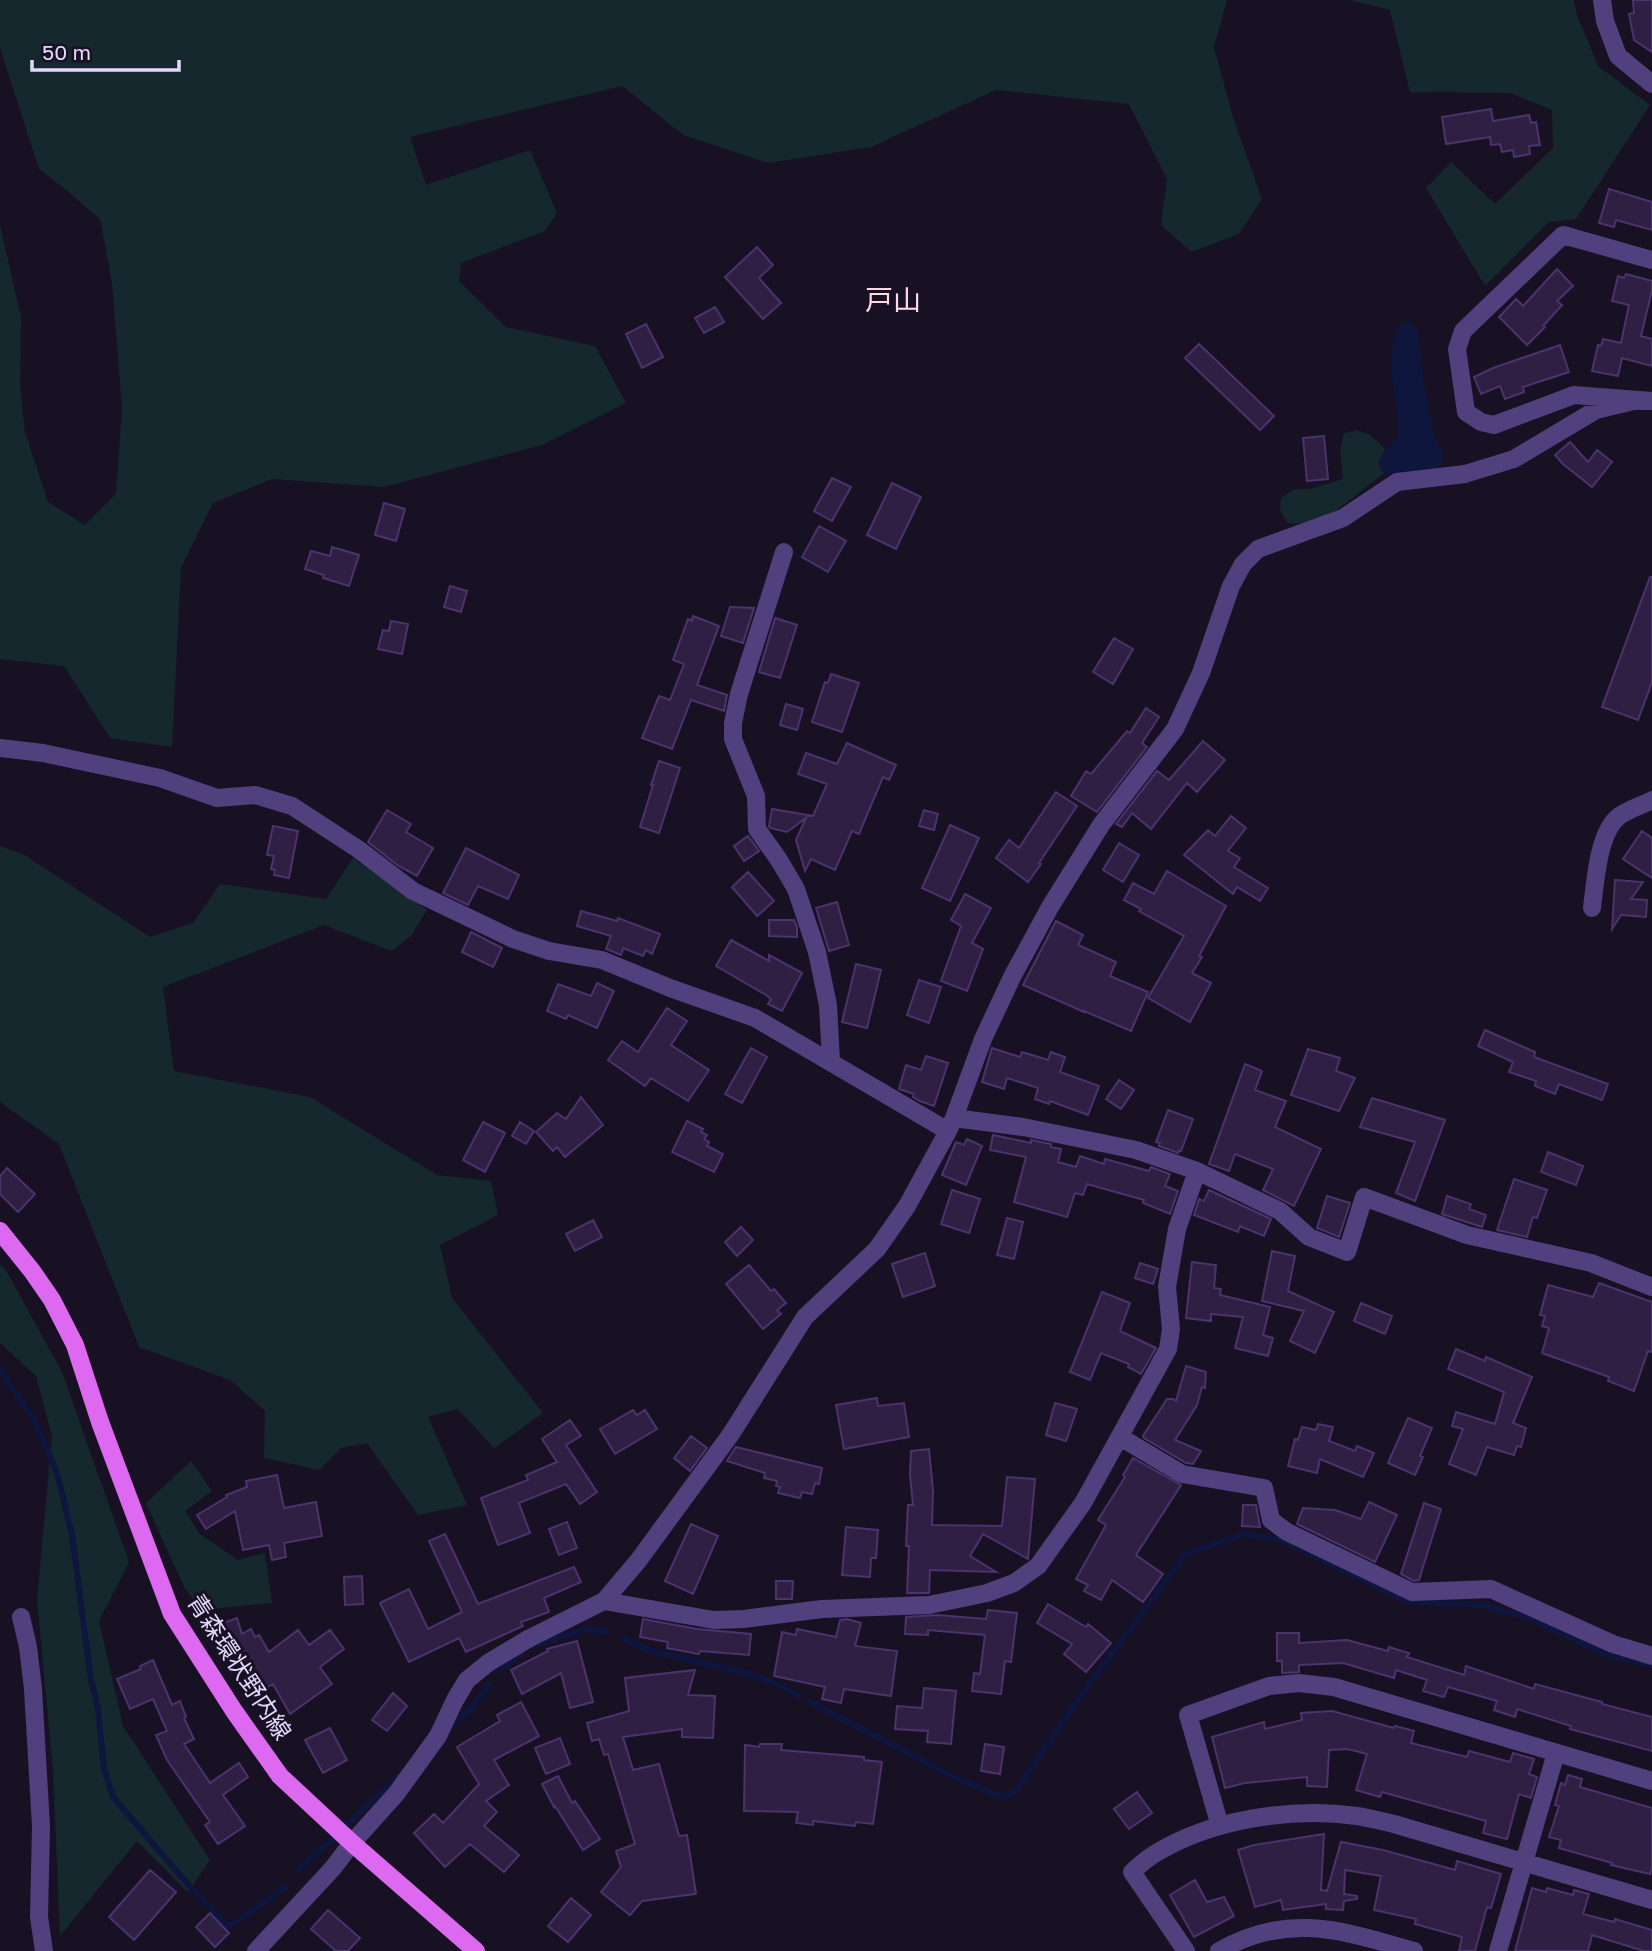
<svg xmlns="http://www.w3.org/2000/svg" width="1652" height="1951" font-family="'Golos Text','Noto Sans JP',sans-serif">
	<style>
		.green { fill: #15282d }
		.water { fill: #0f163e }
		.lines { fill: none; stroke-linecap: round; stroke-linejoin: round }
		.stream { stroke: #0f163e; stroke-width: 6 }
		.building { fill: #2e1f43; stroke: #4b336c; stroke-width: 2 }
		.minor { stroke: #50417e; stroke-width: 18 }
		.major { stroke: #dc69f0; stroke-width: 18 }
		.labels { text-anchor: middle; stroke-width: 6; stroke-linejoin: round; paint-order: stroke }
		.street-label { font-size: 24px; fill: #e3d7fb; stroke: #181124 }
		.quarter-label { font-size: 28px; fill: #fbd9e7; stroke: #181124 }
	</style>
	<rect width="100%" height="100%" fill="#181124"/>
	<path class="green" d="M0,0H1227L1214,47L1233,117L1262,199L1239,234L1191,252L1161,225L1167,179L1129,104L996,90L871,147L768,163L683,135L622,86L410,137L426,185L530,150L557,213L545,231L461,263L459,281L506,327L595,346L626,403L542,445L384,487L272,479L213,503L181,568L172,747L110,738L64,666L0,659V225L21,317L20,386L25,432L48,502L85,525L116,494L122,408L112,283L100,219L66,190L39,169L0,48Z
		M1350,0H1574L1577,15L1598,66L1650,105L1576,219L1549,222L1485,286L1426,188L1451,162L1495,204L1553,148L1552,110L1510,93L1410,92L1390,10Z
		M1358,430L1370,435L1385,449L1378,463L1384,474C1354,493 1327,529 1287,523L1280,509L1281,498L1295,489H1310L1343,479L1340,450L1344,433Z
		M0,846L23,854L150,937L193,923L220,884L326,899L353,858L427,910L411,936L391,951L324,925L163,987L174,1071L310,1097L437,1175L491,1181L498,1215L440,1245L452,1298L543,1413L494,1448L458,1409L428,1417L467,1505L418,1515L367,1443L341,1448L319,1470L264,1458L265,1411L230,1380L139,1347L59,1144L0,1102Z
		M0,1264L7,1272L62,1372L129,1562L99,1621L123,1726L210,1860L188,1892L137,1841L60,1936L53,1770L37,1600L52,1436L36,1376L0,1343Z
		M191,1461L212,1491L185,1511L200,1534L238,1560L265,1553L272,1603L201,1610L184,1587L146,1503Z"/>
	<path class="water" d="M1410,322L1418,331L1424,384L1431,420L1435,438L1442,450L1443,463L1434,469L1384,474L1378,463L1385,449L1398,438C1399,404 1382,353 1400,323Z"/>
	<g class="lines">
		<path class="stream" d="M0,1370L36,1423L57,1473L72,1535L91,1680L98,1709L104,1769L113,1797L192,1889L229,1927L285,1887
			M623,1639L651,1651L749,1674L775,1683L798,1696
			M539,1644L586,1629L608,1632
			M503,1668L521,1653
			M810,1702L956,1778L994,1794L1008,1797L1018,1788L1082,1694L1186,1554L1245,1534L1275,1539L1288,1543L1409,1602L1481,1605L1530,1618L1606,1655L1652,1665
			M448,1729L473,1706L489,1685
			M299,1870L402,1773"/>
	</g>
	<path class="building" d="M1633,0H1652V52L1634,40L1629,14L1634,13Z
		M1491,109L1493,121L1529,115L1531,123L1536,122L1540,145L1529,146L1530,154L1514,157L1513,150L1502,152L1500,144L1491,145L1490,137L1446,144L1442,117Z
		M1609,189L1652,202V230L1616,220L1614,227L1599,223Z
		M757,247L773,265L759,278L781,303L763,319L725,277Z
		M1557,269L1573,286L1557,301L1562,305L1543,326L1545,327L1527,345L1499,317L1516,299L1523,306Z
		M1626,274L1652,281V290L1641,336L1652,339V366L1622,358L1618,376L1592,371L1598,345L1601,346L1603,339L1621,343L1629,305L1612,301L1618,276L1624,278Z
		M715,307L724,322L704,333L695,318Z
		M646,324L663,357L642,368L626,334Z
		M1199,344L1274,416L1260,430L1185,358Z
		M1560,345L1569,372L1523,387L1524,392L1505,399L1500,386L1481,394L1474,377L1493,368Z
		M1324,436L1328,479L1307,481L1303,438Z
		M1570,442L1588,462L1597,450L1612,462L1592,487L1563,464L1555,455Z
		M832,478L851,487L832,521L814,511Z
		M892,483L921,497L896,549L867,535Z
		M384,503L405,509L396,541L375,535Z
		M819,526L846,541L828,572L802,557Z
		M332,547L359,555L349,586L323,578L324,575L305,569L311,551L330,556Z
		M1650,577H1652V682L1638,720L1602,707Z
		M450,586L467,591L461,612L444,607Z
		M730,607L754,608L743,643L721,636Z
		M693,616L719,626L697,685L727,695L724,711L691,700L672,749L642,738L659,696L670,700L684,664L673,660L688,619L692,621Z
		M775,618L797,625L780,678L759,672Z
		M391,621L408,624L402,654L378,649L383,630L389,631Z
		M1114,638L1133,649L1113,684L1093,672Z
		M831,674L859,683L842,732L812,722L825,682L828,683Z
		M786,704L803,709L797,730L780,725Z
		M1146,708L1159,717L1142,743L1147,747L1097,812L1071,796L1086,771L1091,774L1127,731L1130,733Z
		M1203,741L1225,760L1197,792L1187,783L1151,829L1132,813L1122,827L1116,824L1157,771L1169,780Z
		M847,743L896,765L889,780L883,777L859,834L852,831L835,870L811,859L805,871L796,840L806,818L787,832L770,828L769,826L772,809L813,816L827,784L798,774L806,753L837,764Z
		M659,761L680,768L659,833L640,827L653,785H651Z
		M1056,792L1077,806L1039,863L1041,864L1028,882L996,858L1009,840L1019,848Z
		M387,810L411,824L406,832L433,848L417,876L397,865L368,842Z
		M924,810L938,814L934,830L919,826Z
		M1231,816L1246,828L1228,851L1240,858L1234,867L1268,888L1260,901L1237,887L1233,894L1184,855L1208,830L1215,836Z
		M950,825L979,838L950,901L922,888Z
		M273,826L298,831L289,878L274,875L275,870L271,869L274,856L267,855Z
		M1642,831L1652,838V878L1623,859Z
		M748,836L759,851L744,861L734,846Z
		M1119,843L1139,855L1123,882L1103,870Z
		M466,848L519,875L508,899L478,886L468,905L443,893Z
		M1167,871L1226,906L1199,956L1202,957L1192,973L1211,983L1190,1022L1148,998L1184,936L1139,911L1141,909L1124,900L1133,883L1154,894Z
		M748,872L774,901L757,916L732,887Z
		M1615,880L1643,882L1631,899L1647,900L1646,917L1621,915L1612,929Z
		M965,894L991,908L972,943L983,949L967,991L941,981L961,926L951,920Z
		M837,902L849,945L829,951L816,908Z
		M581,911L617,921L618,918L660,934L652,954L646,950L643,956L623,948L621,955L606,949L611,936L577,926Z
		M769,920H794L797,927V937L769,936Z
		M1056,921L1083,935L1078,945L1116,962L1110,976L1148,992L1131,1031L1084,1011V1012L1023,985Z
		M471,932L502,948L493,967L462,952Z
		M731,940L769,961V955L802,973L782,1011L768,1004L771,999L766,995L716,966Z
		M856,964L881,970L867,1028L842,1022Z
		M919,980L941,987L929,1023L907,1015Z
		M597,983L614,991L597,1028L568,1015L566,1019L547,1011L558,984L591,996Z
		M667,1008L687,1021L671,1045L709,1070L688,1101L651,1078L645,1086L608,1060L622,1041L638,1052Z
		M1485,1030L1535,1052L1534,1057L1608,1084L1602,1100L1559,1084L1555,1094L1535,1086L1536,1081L1509,1072L1513,1062L1478,1046Z
		M751,1048L767,1057L742,1103L725,1094Z
		M992,1048L1020,1057L1022,1052L1048,1060L1051,1052L1065,1057L1060,1072L1099,1086L1088,1115L1050,1101L1049,1104L1035,1099L1038,1088L1007,1078L1004,1089L982,1082Z
		M1308,1049L1340,1058L1336,1071L1355,1078L1339,1111L1291,1095Z
		M926,1056L948,1063L934,1106L920,1101L913,1097L914,1094L899,1089L906,1065L921,1070Z
		M1245,1064L1262,1071L1255,1090L1286,1101L1275,1127L1321,1149L1294,1206L1263,1190L1273,1169L1235,1154L1229,1171L1209,1164Z
		M1119,1080L1134,1090L1121,1109L1106,1099Z
		M581,1097L603,1125L565,1157L557,1147L553,1151L536,1132L557,1113L566,1119Z
		M1372,1098L1445,1120L1415,1201L1396,1193L1415,1142L1360,1127Z
		M1168,1110L1193,1119L1181,1151H1179L1178,1153L1159,1146L1160,1143L1156,1142Z
		M687,1121L703,1129L701,1132L707,1135L704,1139L709,1142L707,1146L723,1154L714,1172L672,1152Z
		M483,1122L505,1133L485,1172L463,1160Z
		M520,1122L534,1131L526,1144L512,1136Z
		M993,1135L1031,1143V1140L1051,1144V1147L1061,1149L1058,1162L1076,1167L1080,1156L1104,1164L1105,1159L1149,1171L1151,1167L1170,1174L1165,1186L1178,1191L1170,1214L1143,1203L1144,1200L1087,1184L1083,1195L1075,1193L1067,1217L1014,1202L1026,1157L990,1150Z
		M967,1139L982,1146L966,1185L942,1175L956,1142L964,1145Z
		M1548,1152L1583,1166L1576,1185L1541,1172Z
		M7,1168L35,1194L18,1212L0,1194V1176Z
		M1514,1179L1547,1190L1537,1218L1533,1217L1527,1237L1497,1230Z
		M952,1190L980,1199L969,1233L941,1224Z
		M1209,1190L1271,1219L1264,1236L1240,1226L1238,1232L1194,1215L1199,1199L1204,1201Z
		M1327,1196L1350,1203L1339,1237L1317,1228Z
		M1447,1196L1471,1204L1469,1209L1486,1215L1482,1227L1442,1214Z
		M1007,1218L1023,1222L1014,1259L997,1255Z
		M593,1220L602,1237L575,1251L566,1234Z
		M741,1227L753,1240L737,1256L725,1242Z
		M1272,1251L1295,1256L1288,1291L1334,1312L1315,1353L1290,1341L1304,1311L1262,1301Z
		M925,1253L935,1286L903,1297L892,1264Z
		M1192,1262L1216,1265L1214,1288L1221,1289L1220,1295L1270,1307L1263,1335L1273,1338L1268,1356L1235,1348L1243,1317L1211,1314V1321L1186,1318Z
		M1140,1263L1158,1269L1153,1284L1135,1278Z
		M749,1265L771,1291L774,1289L786,1303L777,1310L781,1314L763,1329L726,1284Z
		M1599,1283L1652,1302V1352L1648,1351L1634,1391L1608,1381L1609,1377L1542,1353L1549,1328L1542,1326L1545,1316L1540,1315L1548,1285L1593,1297Z
		M1102,1292L1130,1303L1120,1331L1156,1348L1141,1374L1128,1367L1129,1364L1101,1353L1090,1380L1070,1372Z
		M1361,1303L1392,1316L1385,1334L1354,1321Z
		M1456,1349L1485,1361L1486,1357L1532,1377L1513,1423L1526,1428L1521,1447L1517,1446L1514,1455L1487,1447L1476,1475L1449,1464L1463,1429L1452,1426L1456,1412L1495,1424L1504,1392L1448,1369Z
		M1186,1366L1206,1372L1205,1388L1202,1387L1197,1405L1175,1440L1201,1451L1193,1464L1186,1463L1144,1438L1143,1436L1167,1399H1173L1176,1401Z
		M877,1398L878,1406L904,1403L909,1437L844,1449L836,1405Z
		M1055,1403L1077,1409L1066,1441L1046,1435Z
		M633,1410L637,1415L645,1410L657,1429L615,1454L600,1429Z
		M1408,1418L1432,1428L1420,1456L1423,1457L1415,1475L1388,1463Z
		M570,1420L581,1436L566,1445L597,1492L580,1504L566,1484L519,1503L530,1533L498,1545L481,1498L528,1480L526,1475L557,1462L542,1439Z
		M1318,1424L1333,1427L1329,1441L1355,1451L1357,1446L1374,1453L1363,1477L1320,1459L1317,1473L1288,1466L1295,1439L1298,1440L1302,1427L1316,1430Z
		M691,1436L707,1448L690,1471L674,1458Z
		M736,1447L822,1468L819,1484L815,1483L812,1494L802,1492L800,1498L778,1493L780,1487L776,1486L777,1481L764,1478L765,1473L727,1461Z
		M929,1449L933,1491L932,1525L1002,1526L1007,1477L1035,1479L1028,1559L983,1534L970,1556L996,1572L930,1570L929,1593H907L909,1546H906L908,1505H913L910,1475L911,1451Z
		M1133,1458L1181,1485L1136,1555L1163,1574L1143,1602L1112,1580L1101,1600L1084,1591L1088,1585L1076,1579L1106,1525L1098,1520L1125,1477L1123,1475Z
		M277,1475L284,1508L316,1502L322,1536L284,1543L286,1557L272,1560L269,1545L243,1550L235,1511L206,1529L197,1515L227,1497L226,1495L247,1487L246,1481Z
		M1369,1502L1397,1515L1375,1562L1297,1524L1303,1508L1335,1510L1361,1519Z
		M1424,1503L1441,1509L1419,1580L1414,1581L1401,1574Z
		M1243,1505H1256L1260,1527L1242,1526Z
		M567,1522L577,1548L559,1555L549,1529Z
		M691,1524L718,1536L693,1594L665,1581Z
		M846,1527L878,1530L876,1558H871L870,1577L842,1575Z
		M445,1534L478,1604L574,1567L581,1582L544,1598L549,1612L521,1622L523,1626L466,1652L459,1638L409,1662L380,1603L409,1589L428,1629L462,1612L429,1541Z
		M362,1576L363,1604L345,1605L344,1577Z
		M776,1581H793L792,1599H776Z
		M1048,1604L1086,1627L1088,1624L1111,1643L1086,1672L1064,1654L1072,1644L1037,1623Z
		M988,1610L1017,1613L1011,1662L1005,1661L1001,1694L972,1691L974,1673L980,1674L985,1635L928,1630V1635L905,1634L906,1617L937,1615L986,1619Z
		M237,1618L242,1634L251,1629L255,1637L259,1635L269,1652L298,1630L309,1645L330,1630L344,1649L320,1667L332,1684L290,1714L273,1684L261,1691L247,1667L240,1670L223,1623Z
		M643,1619L697,1629L751,1634L749,1655L700,1651L699,1654L667,1648L668,1642L640,1637Z
		M847,1619L861,1623L855,1646L897,1651L891,1696L844,1689L841,1703L822,1699L825,1687L774,1676L782,1632L796,1635L797,1629L836,1637L840,1620Z
		M1277,1633H1299V1643L1347,1640L1388,1651L1389,1647L1409,1653L1407,1657L1464,1675L1466,1666L1534,1689L1535,1684L1602,1702V1704L1652,1717V1751L1570,1729L1571,1726L1517,1709L1515,1717L1494,1710L1497,1701L1448,1687L1444,1697L1423,1691L1427,1680L1396,1670L1394,1678L1343,1663L1299,1665V1672L1282,1673V1661H1277Z
		M577,1641L593,1702L570,1708L561,1673L522,1694L511,1670L548,1651L547,1649Z
		M153,1660L172,1705L180,1701L186,1717L184,1718L194,1739L184,1744L210,1783L239,1763L248,1777L223,1795L245,1826L218,1844L205,1825L210,1822L167,1760L156,1735L167,1731L153,1699L130,1709L117,1679L141,1669L140,1666Z
		M695,1670L688,1695L715,1696L713,1738L682,1737V1729L623,1737L633,1770L659,1764L679,1836L687,1835L696,1894L642,1901L630,1915L601,1892L621,1867L616,1851L635,1844L608,1754L604,1755L599,1739L592,1741L587,1723L629,1711L625,1678Z
		M924,1688L956,1691L951,1744L927,1742L928,1731L895,1729L897,1706L922,1708Z
		M393,1693L407,1706L387,1731L372,1720Z
		M521,1702L539,1736L494,1760L509,1785L486,1801L497,1812L484,1826L519,1855L504,1872L470,1844L445,1867L414,1833L434,1814L443,1823L479,1784L457,1747L500,1721L497,1715Z
		M1332,1711L1394,1728L1395,1726L1414,1731L1411,1743L1467,1757L1469,1751L1510,1762L1513,1753L1534,1759L1529,1774L1537,1777L1531,1798L1519,1794L1507,1839L1483,1833L1486,1821L1382,1792L1380,1797L1356,1790L1367,1754L1348,1749L1329,1750L1327,1787L1307,1786V1777L1245,1783L1225,1788L1212,1737L1264,1722L1265,1729L1302,1720L1301,1713Z
		M330,1728L347,1760L323,1773L305,1740Z
		M560,1738L570,1764L546,1774L535,1748Z
		M760,1744H782L781,1750L864,1757V1760L882,1762L873,1824L856,1822L855,1826L813,1821V1825L796,1823L798,1812L744,1811L745,1745L759,1747Z
		M985,1744L1004,1747L1000,1774L981,1771Z
		M1568,1775L1582,1779L1580,1787L1652,1808V1866L1650,1874L1611,1865L1612,1863L1559,1848L1561,1840L1549,1837L1559,1806L1555,1805L1561,1783L1565,1785Z
		M558,1776L572,1803L575,1801L600,1839L583,1850L555,1806L554,1807L542,1784Z
		M1137,1792L1152,1813L1129,1829L1114,1809Z
		M1324,1834L1321,1890L1327,1891L1341,1842L1383,1850L1455,1870L1457,1861L1501,1874L1491,1908L1487,1907L1475,1951H1459L1462,1937L1415,1924L1416,1919L1374,1910L1381,1876L1345,1870L1344,1894L1357,1896V1899L1344,1901L1343,1910L1326,1909V1904L1283,1910L1281,1900L1255,1907L1238,1850L1254,1845Z
		M150,1870L176,1892L134,1940L109,1917Z
		M1195,1880L1207,1902L1224,1897L1234,1916L1194,1937L1170,1895Z
		M1532,1888L1546,1892L1547,1888L1573,1895L1574,1890L1589,1894L1583,1914L1614,1922L1615,1919L1652,1930V1951H1644L1592,1935L1588,1951H1515Z
		M571,1898L591,1915L568,1942L548,1926Z
		M328,1910L360,1938L348,1951H336L311,1929Z
		M210,1913L229,1933L215,1947L196,1927Z"/>
	<g class="lines">
		<path class="minor" d="M1602,0L1605,21L1618,56L1652,84
			M1652,260L1563,235L1463,331L1457,349L1466,412L1481,422L1494,425L1574,395L1652,401
			M784,552L739,694L733,723V739L756,796L757,829L779,860L796,889L817,952L828,1005L831,1062
			M0,748L43,753L160,778L217,798L255,795L292,806L358,849L413,891L513,939L549,951L602,960L670,988L755,1018L948,1131
			M1592,908C1595,884 1598,835 1617,818C1624,811 1643,805 1652,800
			M954,1118L1023,1127L1136,1150L1197,1171L1280,1211L1309,1237L1347,1252L1364,1197L1467,1235L1591,1263L1652,1287
			M1120,1437L1182,1474L1264,1488L1271,1520L1287,1532L1412,1592L1491,1589L1613,1644L1652,1656
			M604,1601L714,1620L744,1619L822,1609L929,1605L987,1593L1014,1583L1038,1566L1083,1503L1168,1349L1171,1329L1167,1287L1177,1229L1197,1171
			M21,1617L28,1647L33,1689L41,1826L39,1917L44,1951
			M1220,1826L1188,1715L1269,1686L1299,1683L1334,1687L1652,1781
			M256,1951L333,1868L352,1843L396,1794L438,1736L455,1700L467,1680L488,1663L528,1639L604,1601L638,1561L731,1434L805,1317L877,1249L907,1206L948,1131L954,1118L983,1039L1012,977L1050,907L1101,825L1175,729L1201,673L1231,586L1243,564L1258,549L1343,518L1397,482L1465,474L1514,459L1596,410L1638,400
			M1186,1951L1132,1872C1139,1866 1146,1859 1153,1855C1210,1819 1291,1807 1357,1816C1369,1818 1381,1821 1394,1824L1652,1900
			M1219,1951C1289,1911 1343,1931 1414,1951
			M1498,1951L1556,1753"/>
		<path class="major" d="M0,1231L32,1271L52,1300L75,1345L100,1422L172,1614L234,1711L280,1776L352,1843L476,1951"/>
	</g>
	<g class="labels">
		<g class="street-label">
			<text transform="translate(239 1667) rotate(57)" y="8">青森環状野内線</text>
		</g>
		<g class="quarter-label">
			<text x="893" y="310">戸山</text>
		</g>
	</g>
	<path d="M32 60v10h147v-10" fill="none" stroke="#e3d7fb" stroke-width="3.5"/>
	<text x="42" y="60" font-size="21" fill="#e3d7fb" stroke="#181124" stroke-width="5" paint-order="stroke">50 m</text>
</svg>
